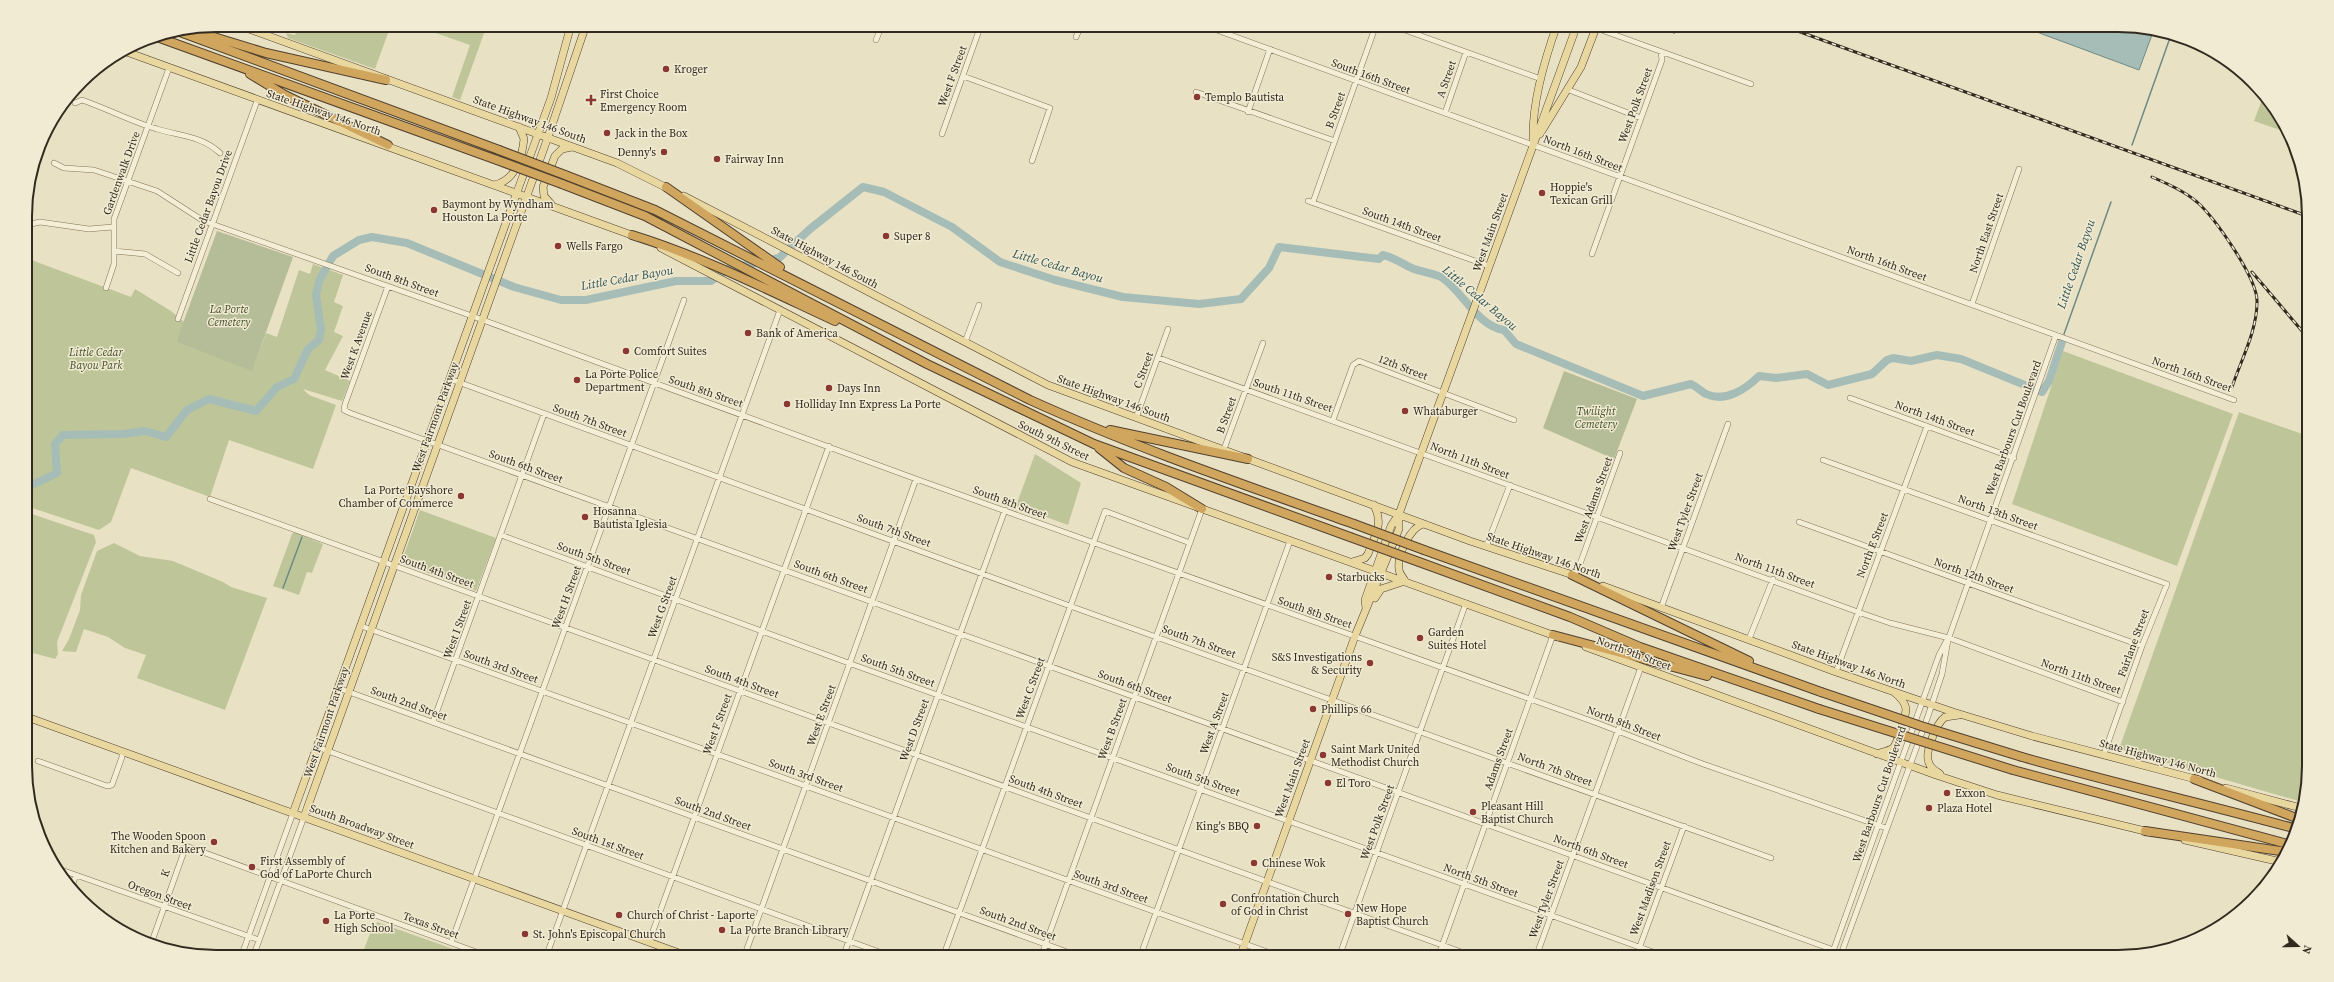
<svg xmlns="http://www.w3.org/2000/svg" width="2334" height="982" font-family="'Source Serif 4',serif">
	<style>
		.green { fill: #bec699 }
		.cemetery { fill: #b5bc98 }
		.water { fill: #a6bdb7; stroke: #6e8a85 }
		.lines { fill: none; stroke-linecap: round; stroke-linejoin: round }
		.stream { stroke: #6e8a85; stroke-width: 1.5 }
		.river { stroke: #a6bdb7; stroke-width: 8 }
		.minor-casing { stroke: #82735c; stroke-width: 6 }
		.major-casing { stroke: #504130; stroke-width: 8 }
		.highway-casing { stroke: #504130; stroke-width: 10 }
		.minor { stroke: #f5eed6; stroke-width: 5 }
		.major { stroke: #e9d7a0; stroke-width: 7 }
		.highway { stroke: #d0a55d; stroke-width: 8 }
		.rail-casing { stroke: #332a1f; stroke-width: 3 }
		.rail { stroke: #f1ebd3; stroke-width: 1.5; stroke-dasharray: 4.5; stroke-linecap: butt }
		.highway-bridge-casing { stroke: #504130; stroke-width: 10; stroke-linecap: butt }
		.highway-bridge { stroke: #d0a55d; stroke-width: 8 }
		.poi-dot { fill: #8b3833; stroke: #f1ebd3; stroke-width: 1.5 }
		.labels { text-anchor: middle; stroke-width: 3; stroke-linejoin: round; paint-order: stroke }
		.poi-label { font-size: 11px; fill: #332a1f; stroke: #f1ebd3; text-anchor: start }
		.street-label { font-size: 11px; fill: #332a1f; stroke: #f1ebd3 }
		.park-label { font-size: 11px; font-style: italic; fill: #424e28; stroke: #f1ebd3 }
		.water-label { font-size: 12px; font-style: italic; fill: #305252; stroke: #f1ebd3 }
		.rim { fill: none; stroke: #332a1f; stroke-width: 2 }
	</style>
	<rect width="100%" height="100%" fill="#e9e1c4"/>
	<path class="green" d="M299,25H391L375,69L288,38L286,33L295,35Z
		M413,25H467L477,29L479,25H487L460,100L452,97L470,45Z
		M2264,94L2269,99L2289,133L2254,121Z
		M26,258L131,297L135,289L171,311L184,322L176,342L252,370L266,333L277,337L299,270L310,274L313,264L343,275L334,302L343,306L334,332L343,336L325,370L350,381L342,401L303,389L309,395L336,405L313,469L229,440L210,497L131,468L111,522L99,530L26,506Z
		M2063,351L2233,414L2177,566L2012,504Z
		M2239,412L2308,436L2309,767L2302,802L2119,749Z
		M1035,454L1081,483L1068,525L1016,506Z
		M420,510L496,538L476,591L401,563Z
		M26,512L94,535L96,542L57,642L58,654L55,659L26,651Z
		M294,532L323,544L312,573L307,572L299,595L273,586L292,534Z
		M114,543L140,556L173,561L223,582L231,587L267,598L225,710L137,678L146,655L125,648L108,637L84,629L76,652L62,651L69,639L80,610L81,595L97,551Z
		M377,922L476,957H361L373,926H376Z"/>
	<path class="cemetery" d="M217,231L293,257L252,371L176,342Z
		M1564,371L1637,399L1614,459L1543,428Z"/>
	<path class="water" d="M2018,25H2118L2153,32L2139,70Z"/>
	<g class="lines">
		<path class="stream" d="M2132,145L2171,35
			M2064,334L2111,202
			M283,588L302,537"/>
		<path class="river" d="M26,488L57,473L55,444L63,435L123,434L145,431L166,437L187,410L209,399L256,411L277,387L294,379L308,349L319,340L321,330L316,295L319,281L333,256L359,240L372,237L407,243L514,287L561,300H586L676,281H711L728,269L779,258L810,229L863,187L884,192L952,227L1000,262L1055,280L1123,297L1199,304L1241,299L1269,268L1279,247L1379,259L1383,255C1396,258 1402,264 1414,269C1422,272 1433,273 1441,277C1463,291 1477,326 1504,330L1516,344L1643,396L1691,384C1697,387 1701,391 1706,394C1725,403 1746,389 1759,376L1776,378L1807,374L1828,385L1872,374L1887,360L1893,358L1911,361L1937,355L1961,359L2042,392L2049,381L2062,342"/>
		<defs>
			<path id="minor" d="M1203,25L2234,400
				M1391,25L1541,79
				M1596,28L1751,84
				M1076,37L1081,25
				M876,40L882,25
				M963,76L1050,108L1032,161
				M1569,90L1641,118
				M1196,92L1335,141
				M75,103L82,100C108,109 132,122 157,129C180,136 202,136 220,153
				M1248,112L1270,49
				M1445,113L1466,52
				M942,134L981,25
				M54,163L64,168L94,170L157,191L202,220L212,224L472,316L916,479L1597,723L1703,764L1886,828
				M1308,201L1489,266
				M1313,202L1376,25
				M31,224L40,222L89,229L113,227
				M114,251L145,254L178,273
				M1592,254L1662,60L1661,52
				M388,286L345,404L344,410L350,413L1842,953
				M106,288L114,264V219L169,68
				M1972,304L2019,169
				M178,319L257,101
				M965,342L979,305
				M1159,358L1858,612L1890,623L1949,638L2123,702
				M450,379L1070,606L1771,858
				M1850,398L2014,458
				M1136,418L1168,329
				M1333,420L1353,365L1359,361L1514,420
				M1224,449L1263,343
				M1823,460L2167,584L2142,646L2104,754
				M210,499L1475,957
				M1799,522L2142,646
				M501,535L854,665L1667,957
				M1486,547L1510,485
				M1572,575L1578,569L1584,553L1620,453
				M1661,608L1728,424
				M361,626L1281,957
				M1749,639L1773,579
				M1836,672L1927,426
				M338,688L1081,957
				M433,722L544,414
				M317,747L893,957
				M38,761L107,786L112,785L122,757V752
				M56,868L259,940
				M71,889L76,875
				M649,942L829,446
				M451,943L684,300
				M151,944L186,846L490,957
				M241,957L293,813
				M253,957L304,817
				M546,957L780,310
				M744,957L916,479
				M843,957L1005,510
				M943,957L1105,511L1190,543
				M1041,957L1202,509
				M1140,957L1290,541
				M1339,957L1466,603
				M1438,957L1553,635
				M1536,957L1641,667
				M1636,957L1684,826
				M1831,957L1939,655L1946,642
				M1840,957L1928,716L1942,674L1948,640L2056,335"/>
			<path id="major" d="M238,25L617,163L669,189
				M124,51L637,237
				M1540,134L1581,67L1597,25
				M1533,140C1532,102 1544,61 1557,25
				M494,185C515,181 522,158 524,139L519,127
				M684,196L1048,385L1470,541L1576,576
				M551,204L544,196L543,187L555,156L562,149L572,147
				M661,248L1072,462L1558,637
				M1352,562L1365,558L1368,554C1375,535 1384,524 1374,505
				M1603,586L1836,672L1953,712L2032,736L2199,780
				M1375,598L1381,589L1405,581C1403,577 1399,574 1399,569C1397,555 1410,528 1423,524
				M1366,608L1365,600L1391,526L1399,514L1577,25
				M1586,647L1936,775L1997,795L2149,832
				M27,717L690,957
				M1877,754C1882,752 1889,751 1893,748C1897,744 1906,715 1906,709C1905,702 1900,697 1895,693
				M1940,774C1936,771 1930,768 1929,763C1924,753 1936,724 1945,717L1959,715
				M2226,788L2301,808
				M293,813L551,98L571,25
				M304,817L548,137L586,25
				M2185,840L2281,862
				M1240,957L1355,636L1399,529V514"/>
			<path id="highway" d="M191,30L266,53L386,80
				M180,32L499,150
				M157,37L497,160
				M250,74L283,94L388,145
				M565,175L655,210L1030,400C1136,448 1245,485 1354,524
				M562,184L645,216L927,364L1094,444L1350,537
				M666,187L780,267
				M632,235C703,257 768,290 835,321
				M1110,430L1248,459
				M1099,448L1124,468L1166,487L1202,509
				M1424,550L1821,692
				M1419,562L1570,617L1640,647L1819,709
				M1572,575L1749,661
				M1553,635L1707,676
				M2022,757C2113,783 2205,804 2297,829
				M2013,770L2291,845
				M2194,779L2299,819
				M2145,831L2287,852"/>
		</defs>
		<use href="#minor" class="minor-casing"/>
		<use href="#major" class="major-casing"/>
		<use href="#highway" class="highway-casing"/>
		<use href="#minor" class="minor"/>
		<use href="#major" class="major"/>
		<use href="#highway" class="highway"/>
		<defs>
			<path id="rail" d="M1781,25L2307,216
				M1674,32L1686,25
				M2152,177C2168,184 2184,191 2197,202C2215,218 2258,279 2257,302C2257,331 2241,360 2232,387
				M2252,272L2308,338"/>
		</defs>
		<use href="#rail" class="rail-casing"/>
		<use href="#rail" class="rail"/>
		<defs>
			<path id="highway-bridge" d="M499,150L565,175
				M497,160L562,184
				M1354,524L1424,550
				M1350,537L1419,562
				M1821,692L1921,726L2022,757
				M1819,709L2013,770"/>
		</defs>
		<use href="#highway-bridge" class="highway-bridge-casing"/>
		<use href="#highway-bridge" class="highway-bridge"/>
	</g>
	<g class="poi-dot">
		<circle cx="666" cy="69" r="4"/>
		<circle cx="1197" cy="97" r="4"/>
		<path d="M589 94h4v4h4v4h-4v4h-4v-4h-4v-4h4z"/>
		<circle cx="607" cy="133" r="4"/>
		<circle cx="664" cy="152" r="4"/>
		<circle cx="717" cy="159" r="4"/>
		<circle cx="1542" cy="193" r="4"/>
		<circle cx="434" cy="210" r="4"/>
		<circle cx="886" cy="236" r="4"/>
		<circle cx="558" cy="246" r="4"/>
		<circle cx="748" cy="333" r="4"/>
		<circle cx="626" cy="351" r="4"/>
		<circle cx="577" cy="380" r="4"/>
		<circle cx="829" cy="388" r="4"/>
		<circle cx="787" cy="404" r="4"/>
		<circle cx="1405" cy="411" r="4"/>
		<circle cx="461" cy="496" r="4"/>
		<circle cx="585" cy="517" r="4"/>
		<circle cx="1329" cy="577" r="4"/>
		<circle cx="1420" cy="638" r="4"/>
		<circle cx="1370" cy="663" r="4"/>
		<circle cx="1313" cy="709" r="4"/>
		<circle cx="1323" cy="755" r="4"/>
		<circle cx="1328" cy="783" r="4"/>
		<circle cx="1947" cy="793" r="4"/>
		<circle cx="1929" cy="808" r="4"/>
		<circle cx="1473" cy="812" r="4"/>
		<circle cx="1257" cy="826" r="4"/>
		<circle cx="214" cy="842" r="4"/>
		<circle cx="1254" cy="863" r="4"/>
		<circle cx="252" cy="867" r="4"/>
		<circle cx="1223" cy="904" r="4"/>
		<circle cx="1348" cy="914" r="4"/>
		<circle cx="619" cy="915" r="4"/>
		<circle cx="326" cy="921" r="4"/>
		<circle cx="722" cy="930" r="4"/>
		<circle cx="525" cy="934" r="4"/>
	</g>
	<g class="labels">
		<g class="poi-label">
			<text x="674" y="73">Kroger</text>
			<text x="600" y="98">First Choice<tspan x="600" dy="13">Emergency Room</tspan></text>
			<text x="1205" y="101">Templo Bautista</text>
			<text x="615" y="137">Jack in the Box</text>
			<text x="656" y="156" text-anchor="end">Denny's</text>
			<text x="725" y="163">Fairway Inn</text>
			<text x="1550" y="191">Hoppie's<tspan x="1550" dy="13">Texican Grill</tspan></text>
			<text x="442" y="208">Baymont by Wyndham<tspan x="442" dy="13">Houston La Porte</tspan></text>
			<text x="894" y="240">Super 8</text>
			<text x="566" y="250">Wells Fargo</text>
			<text x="756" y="337">Bank of America</text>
			<text x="634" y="355">Comfort Suites</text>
			<text x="585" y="378">La Porte Police<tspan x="585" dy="13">Department</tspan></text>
			<text x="837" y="392">Days Inn</text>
			<text x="795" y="408">Holliday Inn Express La Porte</text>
			<text x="1413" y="415">Whataburger</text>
			<text x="453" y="494" text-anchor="end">La Porte Bayshore<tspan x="453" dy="13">Chamber of Commerce</tspan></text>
			<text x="593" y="515">Hosanna<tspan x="593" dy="13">Bautista Iglesia</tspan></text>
			<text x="1337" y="581">Starbucks</text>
			<text x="1428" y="636">Garden<tspan x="1428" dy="13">Suites Hotel</tspan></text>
			<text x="1362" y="661" text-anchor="end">S&amp;S Investigations<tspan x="1362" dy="13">&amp; Security</tspan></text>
			<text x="1321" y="713">Phillips 66</text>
			<text x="1331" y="753">Saint Mark United<tspan x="1331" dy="13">Methodist Church</tspan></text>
			<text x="1336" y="787">El Toro</text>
			<text x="1955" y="797">Exxon</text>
			<text x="1481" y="810">Pleasant Hill<tspan x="1481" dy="13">Baptist Church</tspan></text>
			<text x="1937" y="812">Plaza Hotel</text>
			<text x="1249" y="830" text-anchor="end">King's BBQ</text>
			<text x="206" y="840" text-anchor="end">The Wooden Spoon<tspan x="206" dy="13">Kitchen and Bakery</tspan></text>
			<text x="260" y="865">First Assembly of<tspan x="260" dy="13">God of LaPorte Church</tspan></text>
			<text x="1262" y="867">Chinese Wok</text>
			<text x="1231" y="902">Confrontation Church<tspan x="1231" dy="13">of God in Christ</tspan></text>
			<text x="1356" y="912">New Hope<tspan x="1356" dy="13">Baptist Church</tspan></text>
			<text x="334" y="919">La Porte<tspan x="334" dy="13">High School</tspan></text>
			<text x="627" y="919">Church of Christ - Laporte</text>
			<text x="730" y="934">La Porte Branch Library</text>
			<text x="533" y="938">St. John's Episcopal Church</text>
		</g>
		<g class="street-label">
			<text transform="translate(952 76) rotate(-70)" y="4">West F Street</text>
			<text transform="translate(1371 76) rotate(20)" y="4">South 16th Street</text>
			<text transform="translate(1446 79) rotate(-71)" y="4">A Street</text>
			<text transform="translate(1635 105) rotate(-70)" y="4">West Polk Street</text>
			<text transform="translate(1335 110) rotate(-70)" y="4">B Street</text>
			<text transform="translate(324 112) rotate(19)" y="4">State Highway 146 North</text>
			<text transform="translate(530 119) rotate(20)" y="4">State Highway 146 South</text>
			<text transform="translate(1583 153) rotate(21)" y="4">North 16th Street</text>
			<text transform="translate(121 173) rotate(-70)" y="4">Gardenwalk Drive</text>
			<text transform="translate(208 206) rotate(-70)" y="4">Little Cedar Bayou Drive</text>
			<text transform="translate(1402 224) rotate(20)" y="4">South 14th Street</text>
			<text transform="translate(1490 232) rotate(-70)" y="4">West Main Street</text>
			<text transform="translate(1986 233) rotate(-71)" y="4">North East Street</text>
			<text transform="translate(825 257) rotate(28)" y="4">State Highway 146 South</text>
			<text transform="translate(1887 263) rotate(20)" y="4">North 16th Street</text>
			<text transform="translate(402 280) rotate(20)" y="4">South 8th Street</text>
			<text transform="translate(356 345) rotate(-70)" y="4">West K Avenue</text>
			<text transform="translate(1403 367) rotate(21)" y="4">12th Street</text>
			<text transform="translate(1143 370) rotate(-70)" y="4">C Street</text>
			<text transform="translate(2192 374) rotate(20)" y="4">North 16th Street</text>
			<text transform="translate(706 391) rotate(19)" y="4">South 8th Street</text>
			<text transform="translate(1293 395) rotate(19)" y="4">South 11th Street</text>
			<text transform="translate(1114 398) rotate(20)" y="4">State Highway 146 South</text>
			<text transform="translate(1226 415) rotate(-70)" y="4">B Street</text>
			<text transform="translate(435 417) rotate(-70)" y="4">West Fairmont Parkway</text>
			<text transform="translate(1935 418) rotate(20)" y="4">North 14th Street</text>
			<text transform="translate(590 420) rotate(20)" y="4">South 7th Street</text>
			<text transform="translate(2013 428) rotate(-70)" y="4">West Barbours Cut Boulevard</text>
			<text transform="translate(1054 440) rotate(26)" y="4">South 9th Street</text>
			<text transform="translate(1470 460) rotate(21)" y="4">North 11th Street</text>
			<text transform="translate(526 466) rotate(20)" y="4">South 6th Street</text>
			<text transform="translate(1593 500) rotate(-70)" y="4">West Adams Street</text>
			<text transform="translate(1010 502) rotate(20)" y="4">South 8th Street</text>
			<text transform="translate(1685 512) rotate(-70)" y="4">West Tyler Street</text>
			<text transform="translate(1998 512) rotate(20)" y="4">North 13th Street</text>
			<text transform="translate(894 530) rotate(20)" y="4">South 7th Street</text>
			<text transform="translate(1872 545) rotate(-69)" y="4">North E Street</text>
			<text transform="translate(1544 555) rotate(19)" y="4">State Highway 146 North</text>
			<text transform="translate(594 558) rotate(20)" y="4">South 5th Street</text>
			<text transform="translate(1775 570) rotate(20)" y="4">North 11th Street</text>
			<text transform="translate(437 571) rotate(20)" y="4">South 4th Street</text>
			<text transform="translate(1974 575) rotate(20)" y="4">North 12th Street</text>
			<text transform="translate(831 576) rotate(20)" y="4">South 6th Street</text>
			<text transform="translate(566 597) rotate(-70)" y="4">West H Street</text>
			<text transform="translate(662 607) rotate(-70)" y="4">West G Street</text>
			<text transform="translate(1315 612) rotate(19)" y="4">South 8th Street</text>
			<text transform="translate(457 629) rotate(-70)" y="4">West I Street</text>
			<text transform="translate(1199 641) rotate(20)" y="4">South 7th Street</text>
			<text transform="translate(2133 643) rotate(-70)" y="4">Fairlane Street</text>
			<text transform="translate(1634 653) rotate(20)" y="4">North 9th Street</text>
			<text transform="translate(1849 664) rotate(20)" y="4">State Highway 146 North</text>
			<text transform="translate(501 666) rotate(20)" y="4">South 3rd Street</text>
			<text transform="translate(898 670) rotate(20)" y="4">South 5th Street</text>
			<text transform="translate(2081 676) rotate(20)" y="4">North 11th Street</text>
			<text transform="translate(742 681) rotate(20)" y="4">South 4th Street</text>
			<text transform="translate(1135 686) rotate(20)" y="4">South 6th Street</text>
			<text transform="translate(1030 688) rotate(-70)" y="4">West C Street</text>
			<text transform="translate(409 703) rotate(20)" y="4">South 2nd Street</text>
			<text transform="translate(821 715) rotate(-70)" y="4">West E Street</text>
			<text transform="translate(326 722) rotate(-71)" y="4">West Fairmont Parkway</text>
			<text transform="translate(1214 723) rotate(-70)" y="4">West A Street</text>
			<text transform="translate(1624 723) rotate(21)" y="4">North 8th Street</text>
			<text transform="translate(717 724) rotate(-70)" y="4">West F Street</text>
			<text transform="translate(1112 729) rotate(-70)" y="4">West B Street</text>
			<text transform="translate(914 730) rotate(-70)" y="4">West D Street</text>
			<text transform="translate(2158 758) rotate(15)" y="4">State Highway 146 North</text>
			<text transform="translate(1498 759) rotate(-70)" y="4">Adams Street</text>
			<text transform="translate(1555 769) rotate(20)" y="4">North 7th Street</text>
			<text transform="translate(806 775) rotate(20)" y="4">South 3rd Street</text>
			<text transform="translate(1292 778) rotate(-70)" y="4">West Main Street</text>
			<text transform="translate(1203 779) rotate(20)" y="4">South 5th Street</text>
			<text transform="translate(1046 791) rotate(20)" y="4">South 4th Street</text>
			<text transform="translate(1879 794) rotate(-71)" y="4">West Barbours Cut Boulevard</text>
			<text transform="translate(713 813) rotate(20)" y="4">South 2nd Street</text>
			<text transform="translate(1377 822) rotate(-70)" y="4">West Polk Street</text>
			<text transform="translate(362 826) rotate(20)" y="4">South Broadway Street</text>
			<text transform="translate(608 843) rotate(20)" y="4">South 1st Street</text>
			<text transform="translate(1591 851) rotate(20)" y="4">North 6th Street</text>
			<text transform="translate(165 873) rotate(-70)" y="4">K</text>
			<text transform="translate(1481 880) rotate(20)" y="4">North 5th Street</text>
			<text transform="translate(1111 886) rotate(20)" y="4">South 3rd Street</text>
			<text transform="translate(1650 888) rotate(-70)" y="4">West Madison Street</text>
			<text transform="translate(160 895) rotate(20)" y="4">Oregon Street</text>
			<text transform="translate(1546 899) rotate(-70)" y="4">West Tyler Street</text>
			<text transform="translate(1018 923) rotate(20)" y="4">South 2nd Street</text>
			<text transform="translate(431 925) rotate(20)" y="4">Texas Street</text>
		</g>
		<g class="park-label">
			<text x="229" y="313">La Porte<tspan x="229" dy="13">Cemetery</tspan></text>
			<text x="96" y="356">Little Cedar<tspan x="96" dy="13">Bayou Park</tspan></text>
			<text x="1596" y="415">Twilight<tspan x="1596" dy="13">Cemetery</tspan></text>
		</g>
		<g class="water-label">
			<text transform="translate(2076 264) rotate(-71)" y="4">Little Cedar Bayou</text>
			<text transform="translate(1058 266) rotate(16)" y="4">Little Cedar Bayou</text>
			<text transform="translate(627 278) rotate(-10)" y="4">Little Cedar Bayou</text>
			<text transform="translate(1480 298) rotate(40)" y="4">Little Cedar Bayou</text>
		</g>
	</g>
	<path d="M0 0H2334V982H0ZM216 32H2118A184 184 0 0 1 2302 216V766A184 184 0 0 1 2118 950H216A184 184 0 0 1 32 766V216A184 184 0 0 1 216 32Z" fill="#f1ebd3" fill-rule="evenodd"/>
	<path class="rim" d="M216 32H2118A184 184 0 0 1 2302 216V766A184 184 0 0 1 2118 950H216A184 184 0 0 1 32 766V216A184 184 0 0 1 216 32Z"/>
	<g transform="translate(2298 946) rotate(111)" stroke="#f1ebd3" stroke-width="3" paint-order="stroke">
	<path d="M0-3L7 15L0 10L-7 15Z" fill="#332a1f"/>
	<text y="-6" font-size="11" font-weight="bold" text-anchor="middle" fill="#332a1f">N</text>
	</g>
</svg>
